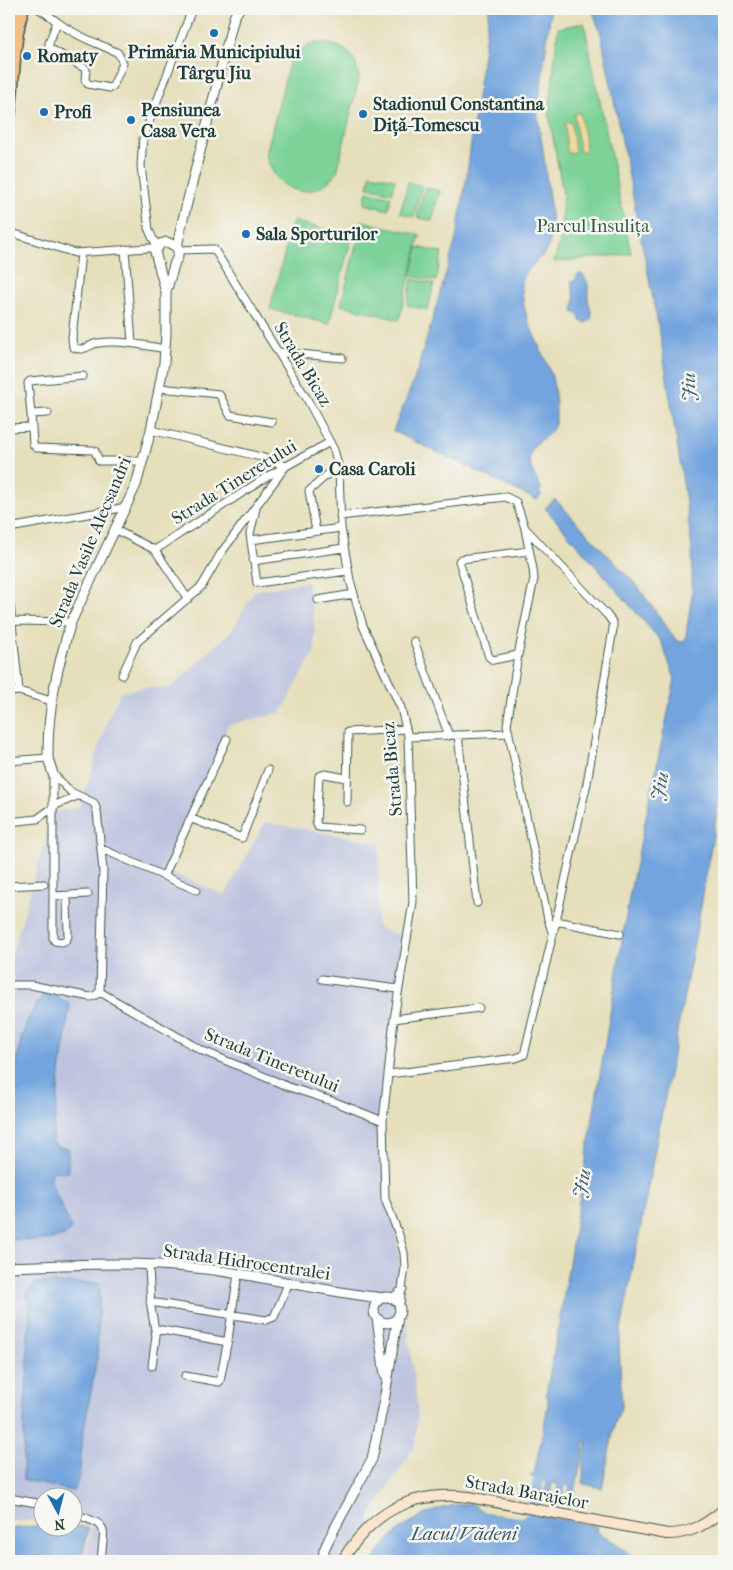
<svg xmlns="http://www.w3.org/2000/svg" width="733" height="1570" font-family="'IM FELL French Canon',serif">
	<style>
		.industrial { fill: #bcc3de }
		.green { fill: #7bd297; stroke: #4d8866 }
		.sand { fill: #eeda9e; stroke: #868c69 }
		.water { fill: #73a4de; stroke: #497089 }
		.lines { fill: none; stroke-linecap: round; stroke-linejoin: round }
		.river { stroke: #73a4de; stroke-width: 11 }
		.minor-casing { stroke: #3d5548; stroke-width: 9 }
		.tertiary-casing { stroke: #3d5548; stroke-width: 11 }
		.secondary-casing { stroke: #3d5548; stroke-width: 12 }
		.primary-casing { stroke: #3d5548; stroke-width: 14 }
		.minor { stroke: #fff; stroke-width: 7 }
		.tertiary { stroke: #fff; stroke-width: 9 }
		.secondary { stroke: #fbe5cf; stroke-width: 10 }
		.primary { stroke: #f6be87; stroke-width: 11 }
		.poi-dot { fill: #1f6fb2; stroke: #f6f6f2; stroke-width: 2 }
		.labels { text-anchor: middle; stroke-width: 5; stroke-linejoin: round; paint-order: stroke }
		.poi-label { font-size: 18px; font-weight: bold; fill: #1f3d34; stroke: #f6f6f2; text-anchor: start }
		.park-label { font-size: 18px; fill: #315b48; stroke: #f6f6f2 }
		.street-label { font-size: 18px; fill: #1f3d34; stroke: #f6f6f2 }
		.water-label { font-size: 19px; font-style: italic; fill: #385c67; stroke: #f6f6f2 }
	</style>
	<rect width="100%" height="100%" fill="#f6f6f2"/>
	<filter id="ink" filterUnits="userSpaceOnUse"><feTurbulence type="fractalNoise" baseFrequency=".02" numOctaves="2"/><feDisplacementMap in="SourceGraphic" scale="10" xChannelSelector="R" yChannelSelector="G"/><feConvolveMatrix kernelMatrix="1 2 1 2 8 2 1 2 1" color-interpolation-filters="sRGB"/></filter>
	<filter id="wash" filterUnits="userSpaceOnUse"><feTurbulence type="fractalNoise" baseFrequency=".0096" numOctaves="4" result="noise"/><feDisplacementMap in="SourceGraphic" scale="20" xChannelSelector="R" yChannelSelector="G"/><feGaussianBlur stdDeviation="1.12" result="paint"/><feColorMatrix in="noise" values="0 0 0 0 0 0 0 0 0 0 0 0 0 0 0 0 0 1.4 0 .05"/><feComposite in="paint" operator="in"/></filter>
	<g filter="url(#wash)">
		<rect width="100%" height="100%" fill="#e6dfbb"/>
		<path class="industrial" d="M307,582L314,618L315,650L281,713L228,725L164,870L225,895L265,822L380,843L377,927L402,936L380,1106L418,1411L415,1446L370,1516L371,1536L350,1561H84L92,1526L73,1520L72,1498H42V1520L9,1522V963L54,812L80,807L109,716L121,692L145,688H171L233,629L254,591Z"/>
		<path class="green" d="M584,23L631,254L554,262L560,241L563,194L549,115L558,28Z
			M317,43C344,44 355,52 359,78L337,172C312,205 274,193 266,154L290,60C298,50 304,46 317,43Z
			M371,174L395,179L392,193L368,187Z
			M408,182L422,186L414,217L400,213Z
			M425,187L440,191L432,221L417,217Z
			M367,191L391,197L388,210L364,204Z
			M293,221L352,236L329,324L270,309Z
			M362,221L420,235L399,320L341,305Z
			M418,247L442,253L436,281L411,276Z
			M412,279L434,284L428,310L407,305Z"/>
		<path class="sand" d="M580,113L586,151L580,152L574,114Z
			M571,122L575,152L567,153L565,123Z"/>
		<path class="water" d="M489,9H551L538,109V120C542,141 545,163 547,184C550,203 554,225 549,244C543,264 520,265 522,292C524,321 540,345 550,371C555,385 556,401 556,416C556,449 507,434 542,489L539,492L542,495L537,500L393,431L416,375L456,239L466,181Z
			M592,9H724V770L701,906L619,1341L622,1406L615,1423L602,1488L583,1484V1461L587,1442L585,1441L573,1502L567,1500L570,1486L565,1485L562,1499L556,1497L558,1484L552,1483L550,1496L544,1495L547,1482L542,1480L539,1494L533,1493L535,1478L530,1476L534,1474L548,1405V1398L546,1394L558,1330L630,892L675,679L661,641L545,508L555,499L638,587L677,641L685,642L692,594V550L686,502L661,340L601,34Z
			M578,274H582C591,284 587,287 588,298C588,304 592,310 592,318L586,323L580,321L579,315L573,312L575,298L571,281H575Z
			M44,993L55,995L70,1005L61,1065L53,1136V1141L57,1147L68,1148V1173L55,1171L50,1175L52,1185L71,1228C66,1244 24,1240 9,1239V1093H12L21,1039L29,1017Z
			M36,1283H100L97,1358L83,1434L79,1479L73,1491L23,1480L24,1421L28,1364L27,1341L30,1321L27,1291Z
			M470,1503L488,1514L524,1518L528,1513L597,1526L596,1532C611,1539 625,1548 636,1561H373C397,1524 426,1508 470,1503Z
			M42,1525V1528H72L73,1525L89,1528L81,1561H9V1529Z"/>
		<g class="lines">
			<path class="river" d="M532,1518L539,1479"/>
		</g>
	</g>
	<g filter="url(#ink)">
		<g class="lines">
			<defs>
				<path id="minor" d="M39,9C50,15 57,23 68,29C83,39 102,45 118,53L123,63L113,86L110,88L88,84L85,80L86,69L49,48V43L57,22
					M9,232L75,253L148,248H157
					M158,247L153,239L149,230L141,166L143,138L192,9
					M125,249L132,343
					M178,250L214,249L307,399L334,450L339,469L341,528L350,580L363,626L401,708L408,737L413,902L394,1019L383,1121L385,1199L399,1235L404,1253L405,1268L399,1309
					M81,253L72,338L73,347C85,353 89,344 98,343C121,340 143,345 165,349
					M279,352L342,358
					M160,388L219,394L230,415L272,422
					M48,413L31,414L33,444L36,448L92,450L95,451L99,461H143
					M31,414L28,383L30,381L83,376
					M9,428L32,427
					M256,509L250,534L257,583L348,571
					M340,516L506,497L516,502L525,528L607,615L613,623V629L587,783L556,921L524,1055L516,1058L389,1074
					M9,528L127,507
					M525,529L533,569L534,579L518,655L507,725L548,919L553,935
					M116,530L155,550L188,599
					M316,531L309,491L338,465
					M251,540L341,528
					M155,550L268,476L330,442
					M253,561L344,548
					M9,594L19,691
					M318,600L354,594
					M12,621L71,622
					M414,641L449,736
					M518,655L493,660L489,657L459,561L461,559L529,551
					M122,675L137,642L202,586L221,553L286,466L261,457L151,430
					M9,692L19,691L51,701
					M458,735L477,903
					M408,737L509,733
					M9,761L48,758
					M346,778L325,774L319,776L316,822L318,827L360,830
					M347,802L348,732L406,729
					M192,819L242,838L268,770
					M9,822L37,819L58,804L77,796
					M102,849L196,890
					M164,876L227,739
					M9,886L44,884
					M53,896L88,894
					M556,921L620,934
					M322,979L398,989
					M9,985H31L90,997L94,996L100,992L103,870L97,811L94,803L71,792L53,774V938L55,941L62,942L66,940L68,936L67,896
					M100,992L203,1051L289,1087L335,1102L383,1121
					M394,1019L479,1008
					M149,1265L151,1307L156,1336L152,1366
					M391,1299L403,1289
					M150,1302L266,1320L274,1317L289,1282
					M156,1329L228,1342
					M185,1376L219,1382L220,1381L228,1339L238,1274
					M9,1498L42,1504
					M72,1513C111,1527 104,1523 101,1561"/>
				<path id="tertiary" d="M177,248L181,227L234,17L239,9
					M53,774L48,758V751C48,706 58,665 71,622L136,485L151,430L164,363L166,334V292L155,252L160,244L167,242L175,246L178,250V257L175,262L166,292
					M9,1267C71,1265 134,1261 196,1268C259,1274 321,1292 384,1298
					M374 1310a13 13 0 1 1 26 0a13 13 0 1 1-26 0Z
					M377,1318L385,1375
					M323,1561L324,1550L329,1539L372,1459L385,1395L398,1316"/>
				<path id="secondary" d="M342,1561C372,1512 411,1490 469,1497L667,1534C691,1534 707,1524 724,1509"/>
				<path id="primary" d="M9,40L15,9
					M9,118C15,82 12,43 23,9"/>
			</defs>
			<use href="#minor" class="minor-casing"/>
			<use href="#tertiary" class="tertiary-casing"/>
			<use href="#secondary" class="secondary-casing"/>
			<use href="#primary" class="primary-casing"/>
			<use href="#minor" class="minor"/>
			<use href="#tertiary" class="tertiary"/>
			<use href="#secondary" class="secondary"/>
			<use href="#primary" class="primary"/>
		</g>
	</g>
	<g class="poi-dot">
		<circle cx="214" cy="33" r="5"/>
		<circle cx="27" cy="56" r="5"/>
		<circle cx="44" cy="112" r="5"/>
		<circle cx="363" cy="114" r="5"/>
		<circle cx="131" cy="120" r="5"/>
		<circle cx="246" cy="234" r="5"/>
		<circle cx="319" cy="469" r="5"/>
	</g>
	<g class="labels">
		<g class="poi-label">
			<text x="214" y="58" text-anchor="middle">Primăria Municipiului<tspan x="214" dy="21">Târgu Jiu</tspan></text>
			<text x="37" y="62">Romaty</text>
			<text x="373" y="110">Stadionul Constantina<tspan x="373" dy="21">Diță-Tomescu</tspan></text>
			<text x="141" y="116">Pensiunea<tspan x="141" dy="21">Casa Vera</tspan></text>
			<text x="54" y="118">Profi</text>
			<text x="256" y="240">Sala Sporturilor</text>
			<text x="329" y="475">Casa Caroli</text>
		</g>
		<g class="park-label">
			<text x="593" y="232">Parcul Insulița</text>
		</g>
		<g class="street-label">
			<text transform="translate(303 364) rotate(59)" y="6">Strada Bicaz</text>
			<text transform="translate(234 482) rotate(-32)" y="6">Strada Tineretului</text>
			<text transform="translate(90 542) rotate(-67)" y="6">Strada Vasile Alecsandri</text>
			<text transform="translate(392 769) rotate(-95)" y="6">Strada Bicaz</text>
			<text transform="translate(272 1060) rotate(22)" y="6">Strada Tineretului</text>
			<text transform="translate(247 1262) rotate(8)" y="6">Strada Hidrocentralei</text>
			<text transform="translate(527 1492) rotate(10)" y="6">Strada Barajelor</text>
		</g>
		<g class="water-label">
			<text transform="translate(688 387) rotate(-91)" y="7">Jiu</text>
			<text transform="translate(659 786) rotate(-79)" y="7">Jiu</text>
			<text transform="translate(581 1183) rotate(-79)" y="7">Jiu</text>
			<text x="464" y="1540">Lacul Vădeni</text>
		</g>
	</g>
	<rect width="733" height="1570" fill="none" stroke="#f6f6f2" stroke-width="30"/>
	<g transform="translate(58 1512) rotate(173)"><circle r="24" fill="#f6f6f2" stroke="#a0aca6"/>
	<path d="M0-4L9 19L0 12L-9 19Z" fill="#1f6fb2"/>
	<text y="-8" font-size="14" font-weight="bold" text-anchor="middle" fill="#1f3d34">N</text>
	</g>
</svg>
